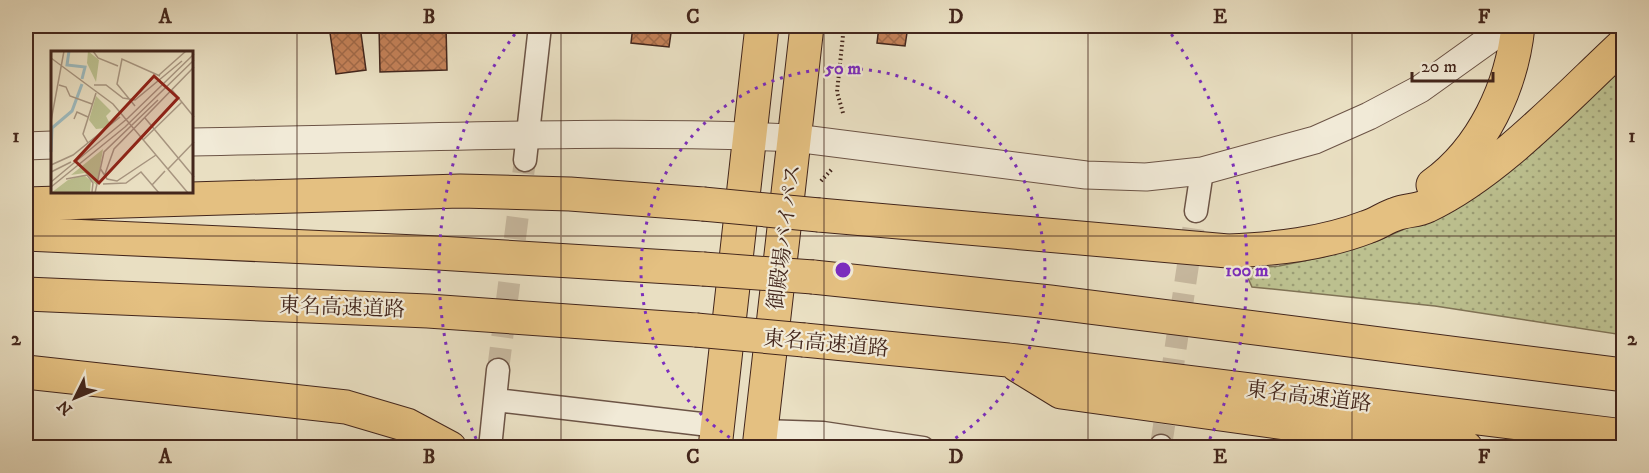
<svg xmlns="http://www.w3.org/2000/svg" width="1649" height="473" font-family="'IM FELL DW Pica','Noto Serif JP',serif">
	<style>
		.grass { fill: url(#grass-dots); stroke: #807356; stroke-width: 1.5 }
		.building { fill: url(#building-cross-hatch); stroke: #43261c; stroke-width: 1.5 }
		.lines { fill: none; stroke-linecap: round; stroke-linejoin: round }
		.minor-tunnel { stroke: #c8baa1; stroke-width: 22; stroke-dasharray: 22 11; stroke-linecap: butt }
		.minor-casing { stroke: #6c5446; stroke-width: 25 }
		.tertiary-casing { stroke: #6c5446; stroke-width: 29 }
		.trunk-casing { stroke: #43261c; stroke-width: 35 }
		.motorway-casing { stroke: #43261c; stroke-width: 35 }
		.path { stroke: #43261c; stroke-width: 4; stroke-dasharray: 1.5 3; stroke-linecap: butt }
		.minor { stroke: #f1ead7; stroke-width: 22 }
		.tertiary { stroke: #f1ead7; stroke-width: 27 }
		.trunk { stroke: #e4c081; stroke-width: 33 }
		.motorway { stroke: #e4c081; stroke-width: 33 }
		.motorway-bridge-casing { stroke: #43261c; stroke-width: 35; stroke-linecap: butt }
		.motorway-bridge { stroke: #e4c081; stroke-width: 33 }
		.grid { fill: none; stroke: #43261c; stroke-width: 1.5; stroke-opacity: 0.55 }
		.ring { fill: none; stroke: #7b2cbf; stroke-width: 3; stroke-dasharray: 3 6 }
		.labels { text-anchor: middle; stroke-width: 4.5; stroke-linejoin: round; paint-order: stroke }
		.street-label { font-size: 21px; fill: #43261c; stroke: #f1ead7 }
		.inset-river { fill: none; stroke: #9dbabe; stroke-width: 3 }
		.inset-road { fill: none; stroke: #a79580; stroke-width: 1.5 }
		.view { fill: #8f2418; fill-opacity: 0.15; stroke: #8f2418; stroke-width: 3 }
		.inset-edge { fill: none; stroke: #43261c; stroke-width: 3 }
		.centre { fill: #7b2cbf; stroke: #f1ead7; stroke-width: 3 }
		.ring-label { font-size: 18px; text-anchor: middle; font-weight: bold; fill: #7b2cbf; stroke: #f1ead7; stroke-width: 4.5; stroke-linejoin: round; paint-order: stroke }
		.neatline { fill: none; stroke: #43261c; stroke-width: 2 }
		.grid-label { font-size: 20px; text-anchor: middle; font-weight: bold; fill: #43261c }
	</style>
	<defs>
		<pattern id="grass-dots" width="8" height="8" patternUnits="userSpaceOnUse" patternTransform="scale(1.5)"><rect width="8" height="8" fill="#bcc08f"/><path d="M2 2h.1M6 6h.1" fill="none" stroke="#9a9c74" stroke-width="1.8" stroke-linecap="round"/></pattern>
		<pattern id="building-cross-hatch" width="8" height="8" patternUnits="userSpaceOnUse" patternTransform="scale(1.5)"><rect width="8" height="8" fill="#c38158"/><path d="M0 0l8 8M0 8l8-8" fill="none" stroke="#a06948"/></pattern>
	</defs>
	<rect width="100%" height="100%" fill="#e9dfc2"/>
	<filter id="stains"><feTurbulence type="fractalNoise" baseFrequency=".00333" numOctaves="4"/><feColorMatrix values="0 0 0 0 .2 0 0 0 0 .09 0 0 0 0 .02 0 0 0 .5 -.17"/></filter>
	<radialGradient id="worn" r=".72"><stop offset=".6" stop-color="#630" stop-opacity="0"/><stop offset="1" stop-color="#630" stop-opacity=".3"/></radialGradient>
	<path class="grass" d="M1623,59V335L1435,306L1252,287L1244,269L1279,266L1323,257L1377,241L1427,219Z"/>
	<path class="building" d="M329,26H360L366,70L336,74Z
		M379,26H446L447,70L380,72Z
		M633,26H672L669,47L631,43Z
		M879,26H908L905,46L877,43Z"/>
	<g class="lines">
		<path class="minor-tunnel" d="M498,370L525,160
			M1161,446L1196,211"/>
		<defs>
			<path id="minor" d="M525,160L540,26
				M1196,211L1202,171
				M496,400L718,426
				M761,431L823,433L923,448
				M490,448L498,370
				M1161,448V446"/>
			<path id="tertiary" d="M192,142C393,139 595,129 795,138L1086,175L1146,177L1202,171L1315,140L1369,116L1420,89L1494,36
				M26,146L52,145"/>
			<path id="trunk" d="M715,448L762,26
				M759,448L807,26"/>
			<path id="motorway" d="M1433,185C1483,149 1512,86 1518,26
				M26,204L460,191L570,194L703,204
				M819,215L1228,251C1275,249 1323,244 1367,227C1377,224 1386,217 1396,214C1406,210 1417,211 1427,206C1497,173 1567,97 1624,44
				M26,234L438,253L703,269
				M813,277L1050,302L1624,375
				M26,294L428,311L696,330
				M804,340L1008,360L1624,436
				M1017,365L1061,392L1466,448
				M26,372L346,407L407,425L450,448"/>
		</defs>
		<use href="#minor" class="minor-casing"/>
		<use href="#tertiary" class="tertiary-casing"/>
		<use href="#trunk" class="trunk-casing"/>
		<use href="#motorway" class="motorway-casing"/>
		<path class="path" d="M843,113L837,92L844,26
			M821,181L832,169"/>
		<use href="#minor" class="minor"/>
		<use href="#tertiary" class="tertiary"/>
		<use href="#trunk" class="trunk"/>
		<use href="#motorway" class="motorway"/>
		<defs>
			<path id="motorway-bridge" d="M703,204L819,215
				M703,269L813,277
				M696,330L804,340"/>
		</defs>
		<use href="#motorway-bridge" class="motorway-bridge-casing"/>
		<use href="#motorway-bridge" class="motorway-bridge"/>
	</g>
	<path class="grid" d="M297,26V448M561,26V448M824,26V448M1088,26V448M1352,26V448M26,236H1624"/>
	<g class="ring">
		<path d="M745 447A202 202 0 1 1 941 447"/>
		<path d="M480 447A404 404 0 0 1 520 27M1166 27A404 404 0 0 1 1206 447"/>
	</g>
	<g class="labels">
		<g class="street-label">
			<text transform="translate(784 237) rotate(-83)" y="7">御殿場バイパス</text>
			<text transform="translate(342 307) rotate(2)" y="7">東名高速道路</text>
			<text transform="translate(826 343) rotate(5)" y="7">東名高速道路</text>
			<text transform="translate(1309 396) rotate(7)" y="7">東名高速道路</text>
		</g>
	</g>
	<g transform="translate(51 51)">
		<rect width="142" height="142" fill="#e9dfc2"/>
		<path d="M52,98L46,135L34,122L20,124ZM33,124L40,130L39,142H0L17,129Z" fill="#bcc08f"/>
		<path d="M37,0L48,9L45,31L36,12ZM45,45L60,60L55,65L59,73L55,77L45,78L38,69Z" fill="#bcc08f"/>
		<path class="inset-river" d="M18,0L16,14L34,16L31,28M0,101L1,77L21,60L31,33"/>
		<path class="inset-road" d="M42,0L47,7L67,15M0,7L62,53L137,142M108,24L135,0M8,34L15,36L19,45L41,53M43,34H55L72,47L84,49L131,10M121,39L143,66M84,55L66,33L71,8L109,25M94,67L143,126M23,68L26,61L37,66M0,70L13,0M92,89L131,51M37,92L32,83L45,42M0,114L22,104L69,66M49,117L56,128L66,130L105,104M117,118L143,91M0,121L20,111M54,123L63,98L143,16M15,128L36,124L42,132L41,141M0,131L77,67L143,3M52,133L75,132L90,121L108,142M101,134L114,120M0,136L74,76L143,9M44,142L53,101L107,49"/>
		<path class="view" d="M103,25L127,47L48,132L24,110Z"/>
		<rect width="142" height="142" class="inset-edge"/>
	</g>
	<circle cx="843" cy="270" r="9" class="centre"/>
	<g class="ring-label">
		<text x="843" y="74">50 m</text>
		<text x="1247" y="276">100 m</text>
	</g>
	<rect width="1649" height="473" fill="none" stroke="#e9dfc2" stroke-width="66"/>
	<g transform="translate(75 398) rotate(227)" stroke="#f1ead7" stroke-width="4.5" paint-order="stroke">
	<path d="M0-4.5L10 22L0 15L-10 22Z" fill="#43261c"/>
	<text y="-9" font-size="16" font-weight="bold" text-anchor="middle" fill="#43261c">N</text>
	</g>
	<path d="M1412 72v9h81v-9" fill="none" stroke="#43261c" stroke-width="3"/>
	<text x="1421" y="72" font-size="18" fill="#43261c" stroke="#f1ead7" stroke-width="4.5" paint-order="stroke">20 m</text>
	<rect x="33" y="33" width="1583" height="407" class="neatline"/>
	<g class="grid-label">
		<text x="165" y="23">A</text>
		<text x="429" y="23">B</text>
		<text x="693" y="23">C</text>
		<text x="956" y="23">D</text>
		<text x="1220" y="23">E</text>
		<text x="1484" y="23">F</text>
		<text x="16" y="142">1</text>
		<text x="1632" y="142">1</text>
		<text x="16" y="345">2</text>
		<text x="1632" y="345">2</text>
		<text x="165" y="463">A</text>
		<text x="429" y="463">B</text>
		<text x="693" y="463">C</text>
		<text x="956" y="463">D</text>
		<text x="1220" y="463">E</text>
		<text x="1484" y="463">F</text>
	</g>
	<rect width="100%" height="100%" filter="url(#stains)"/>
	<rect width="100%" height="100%" fill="url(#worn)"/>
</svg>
